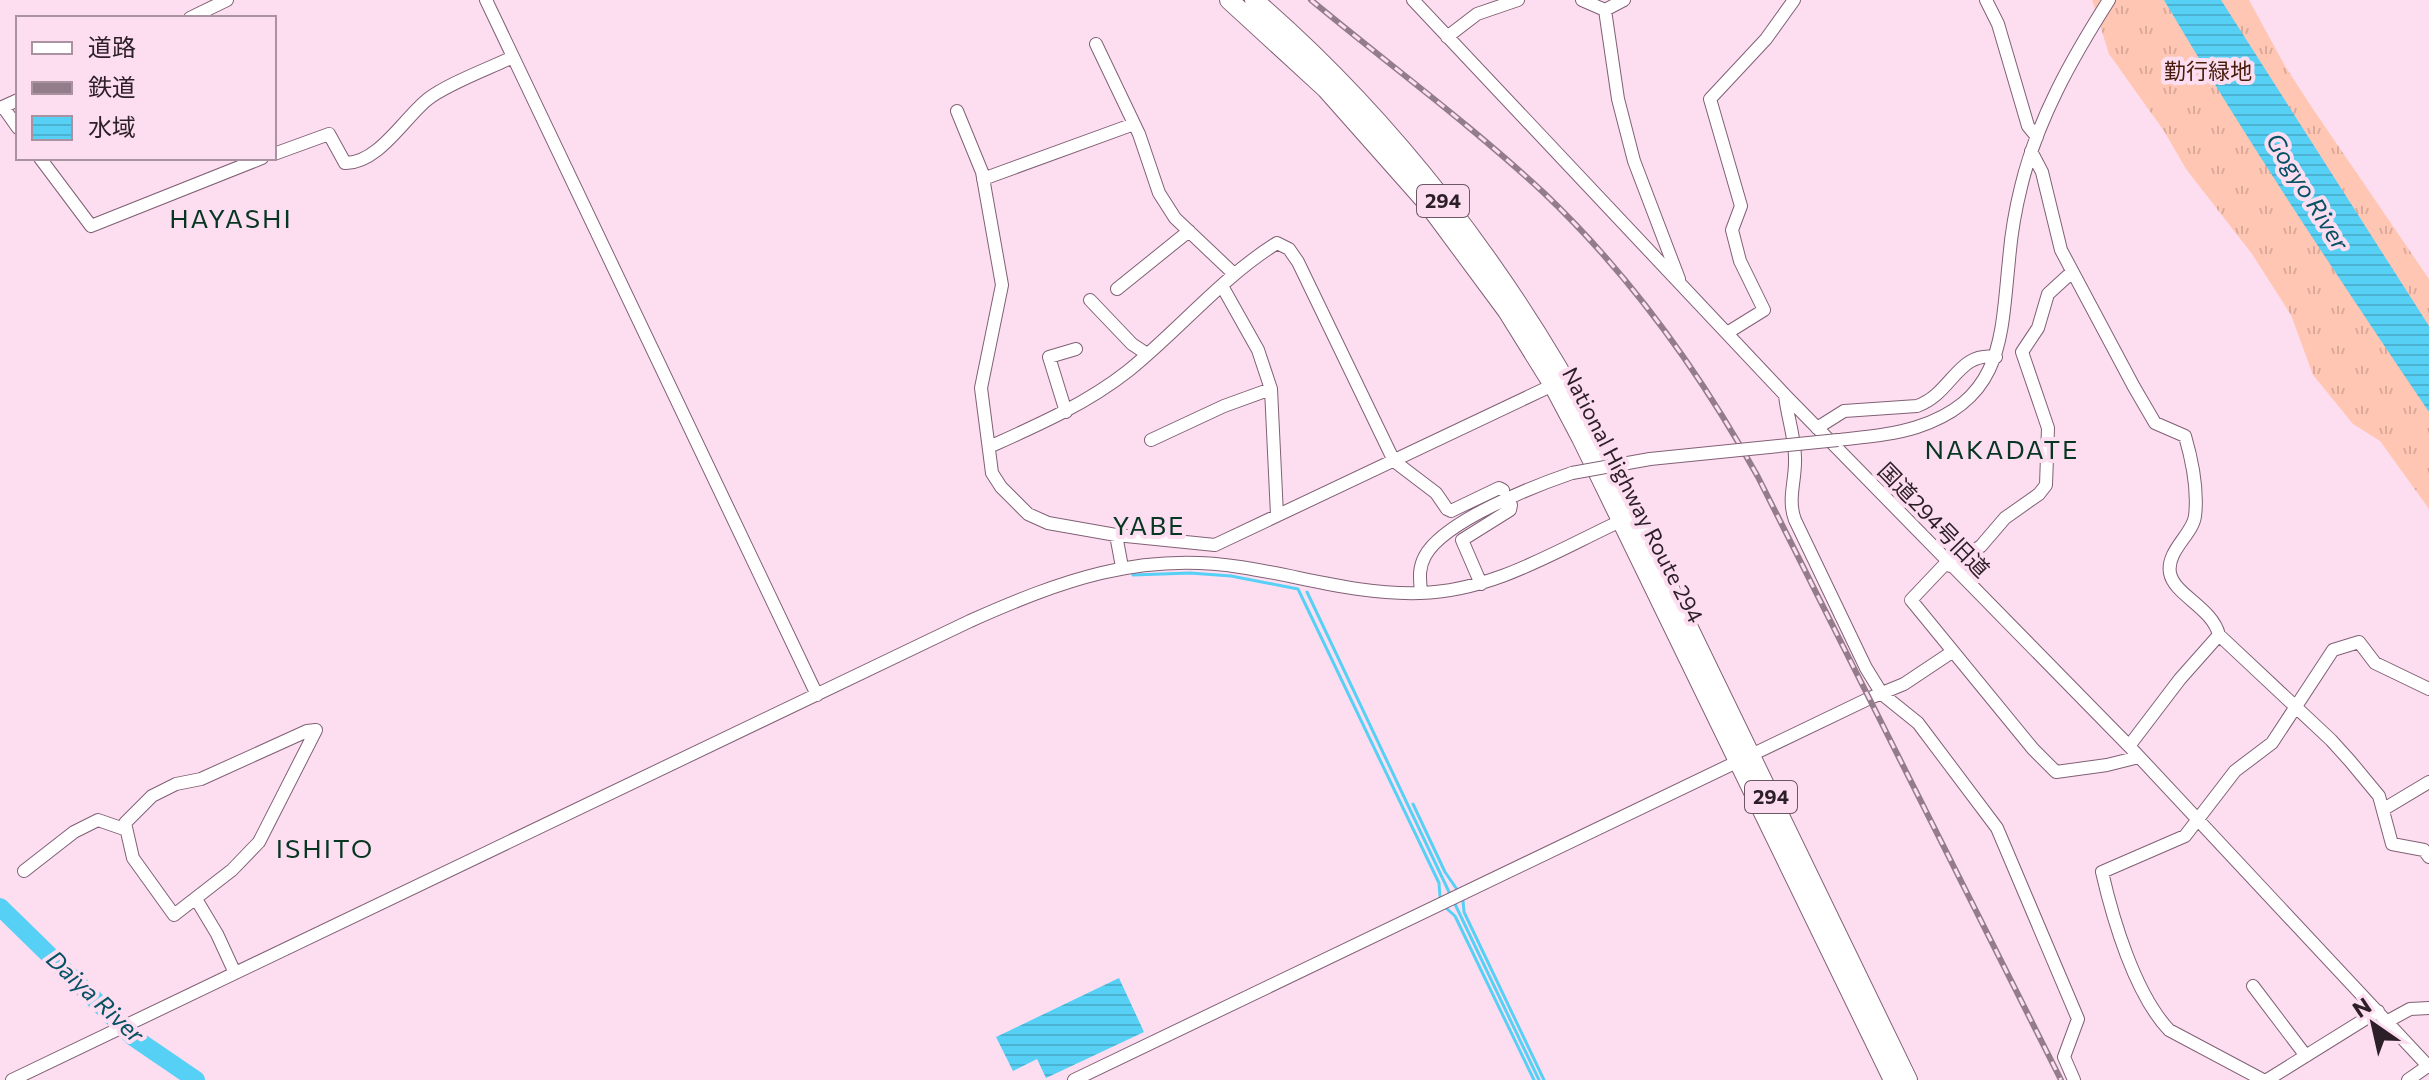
<svg xmlns="http://www.w3.org/2000/svg" width="2429" height="1080" font-family="Commissioner,'Noto Sans JP',sans-serif">
	<style>
		.grass { fill: url(#grass-tufts) }
		.water { fill: url(#water-rules) }
		.lines { fill: none; stroke-linecap: round; stroke-linejoin: round }
		.stream { stroke: #56d0f5; stroke-width: 3 }
		.river { stroke: #56d0f5; stroke-width: 18 }
		.minor-casing { stroke: #816075; stroke-width: 14 }
		.highway-casing { stroke: #816075; stroke-width: 20 }
		.minor { stroke: #fff; stroke-width: 12 }
		.highway { stroke: #fff; stroke-width: 18 }
		.rail-casing { stroke: #937d8b; stroke-width: 6 }
		.rail { stroke: #fddef1; stroke-width: 3; stroke-dasharray: 9; stroke-linecap: butt }
		.minor-bridge-casing { stroke: #816075; stroke-width: 14; stroke-linecap: butt }
		.minor-bridge { stroke: #fff; stroke-width: 12 }
		.labels { text-anchor: middle; stroke-width: 8; stroke-linejoin: round; paint-order: stroke }
		.shield { fill: #fddef1; stroke: #6b5864; stroke-width: 2 }
		.shield-label { font-size: 20px; font-weight: bold; fill: #2d1f28 }
		.park-label { font-size: 22px; fill: #461b0a; stroke: #fddef1 }
		.street-label { font-size: 22px; fill: #2d1f28; stroke: #fddef1 }
		.water-label { font-size: 24px; font-style: italic; fill: #075164; stroke: #fddef1 }
		.quarter-label { font-size: 26px; letter-spacing: 2px; fill: #063522; stroke: #fddef1 }
	</style>
	<defs>
		<pattern id="grass-tufts" width="24" height="20" patternUnits="userSpaceOnUse" patternTransform="scale(2)"><rect width="24" height="20" fill="#ffc7b3"/><path d="M3 7l-1-3M5 7V3M7 7l1-3M15 17l-1-3M17 17v-4M19 17l1-3" fill="none" stroke="#dbaa9a"/></pattern>
		<pattern id="water-rules" width="6" height="5" patternUnits="userSpaceOnUse" patternTransform="scale(2)"><rect width="6" height="5" fill="#56d0f5"/><path d="M0 2.5h6" fill="none" stroke="#4bb2d2"/></pattern>
	</defs>
	<rect width="100%" height="100%" fill="#fddef1"/>
	<path class="grass" d="M2092,0H2249L2285,66L2313,109L2429,279V509L2380,441L2353,424L2313,375L2291,315L2252,254L2186,169L2164,131L2109,54Z"/>
	<path class="water" d="M2164,0H2221L2429,326V412C2337,276 2247,141 2164,0Z
		M1119,978L1144,1032L1046,1078L1037,1059L1013,1071L996,1037Z"/>
	<g class="lines">
		<path class="stream" d="M1133,575L1190,573L1231,576L1298,589L1439,883L1440,897
			M1307,592L1450,894
			M1413,804L1445,872L1456,888
			M1463,901L1464,912L1544,1080
			M1454,902L1539,1080
			M1446,908L1455,916L1534,1080"/>
		<path class="river" d="M0,907L133,1037L196,1080"/>
		<defs>
			<path id="minor" d="M486,0L817,695
				M1413,0L1785,395L2129,746L2429,1067
				M1582,0L1605,10
				M1986,0L1998,24L2028,126L2037,137
				M1605,10L1618,99L1634,161L1679,279
				M1605,10L1624,0
				M190,18L227,0
				M1447,37L1477,14L1518,0
				M1096,44L1139,134L1159,193L1175,218L1234,274
				M3,107L18,128
				M0,108L18,100
				M957,111L982,172L1002,285L981,388L992,473L1001,487L1028,514L1048,523L1116,535L1215,545L1553,385
				M2031,151L2042,172L2061,250L2134,387L2155,423L2185,436C2192,460 2198,491 2195,516C2193,534 2166,551 2170,573C2174,595 2212,607 2219,635L2331,740L2350,761L2379,796L2392,844L2424,850L2429,857
				M274,154L329,134L345,163C378,164 405,117 428,99C447,84 490,68 513,57
				M40,158L91,226L262,158
				M983,179L1134,124
				M1222,286L1258,350L1271,389L1277,515
				M1117,289L1189,231
				M1090,300L1132,344L1147,354
				M1727,333L1764,310L1740,261L1732,230L1741,206L1710,99L1766,39L1794,0
				M1785,395C1787,416 1795,437 1795,458C1796,480 1787,499 1795,520L1866,668L1882,694L1918,723L1997,828L2078,1019L2064,1057L2074,1080
				M1066,412L1049,357L1076,349
				M1817,428L1844,411L1917,406C1953,393 1957,351 1996,357
				M1151,440L1224,406L1271,389
				M1838,440C1864,437 1892,435 1917,427C2004,399 2001,336 2009,260C2011,235 2015,211 2021,187C2037,120 2072,58 2109,0
				M989,447C1038,425 1086,404 1128,371C1179,330 1221,278 1277,243L1289,249L1298,262L1394,461L1436,493L1447,509L1451,511L1499,488L1503,490
				M1116,535L1122,567
				M1947,562L1911,600L2033,749L2056,772L2107,765L2139,757
				M1950,566L1981,546L2005,518L2039,494L2046,485L2048,428L2022,352L2038,328L2048,294L2072,272
				M1481,584L1462,540L1510,510L1511,505
				M1421,593C1420,579 1418,569 1425,556C1444,521 1534,486 1572,473
				M316,730L259,842L232,870L174,915L133,858L125,823L152,796L176,784L201,779L307,731Z
				M2129,746L2180,679L2219,635
				M2384,809L2429,782
				M24,871L74,832L98,820L124,829
				M196,899L217,934L235,973
				M2253,986L2306,1056
				M2388,1021L2410,1009L2429,1008
				M12,1080L970,621C1060,581 1140,551 1240,567C1301,576 1358,595 1420,593C1495,591 1559,549 1625,519
				M1074,1080L1870,698L1904,684L1952,652
				M2263,1080L2169,1030C2135,994 2113,920 2102,872L2185,836L2235,771L2272,743L2333,650L2359,642L2375,663L2429,689
				M2267,1080L2378,1011
				M2408,1080L2428,1066"/>
			<path id="highway" d="M1229,0L1326,89L1427,203L1507,311L1553,385L1581,438L1893,1080
				M1254,0C1392,119 1509,272 1594,432L1908,1080"/>
		</defs>
		<use href="#minor" class="minor-casing"/>
		<use href="#highway" class="highway-casing"/>
		<use href="#minor" class="minor"/>
		<use href="#highway" class="highway"/>
		<defs>
			<path id="rail" d="M1311,0C1388,64 1470,124 1544,193C1630,275 1701,374 1758,477L2061,1080"/>
		</defs>
		<use href="#rail" class="rail-casing"/>
		<use href="#rail" class="rail"/>
		<defs>
			<path id="minor-bridge" d="M1572,473L1650,459L1838,440"/>
		</defs>
		<use href="#minor-bridge" class="minor-bridge-casing"/>
		<use href="#minor-bridge" class="minor-bridge"/>
	</g>
	<g class="labels">
		<g class="shield">
			<rect x="1417" y="185" width="52" height="32" rx="6"/>
			<rect x="1745" y="781" width="52" height="32" rx="6"/>
		</g>
		<g class="shield-label">
			<text x="1443" y="208">294</text>
			<text x="1771" y="804">294</text>
		</g>
		<g class="park-label">
			<text x="2208" y="79">勤行緑地</text>
		</g>
		<g class="street-label">
			<text transform="translate(1633 495) rotate(63)" y="8">National Highway Route 294</text>
			<text transform="translate(1934 520) rotate(46)" y="8">国道294号旧道</text>
		</g>
		<g class="water-label">
			<text transform="translate(2307 192) rotate(58)" y="8">Gogyo River</text>
			<text transform="translate(95 997) rotate(43)" y="8">Daiya River</text>
		</g>
		<g class="quarter-label">
			<text x="231" y="228">HAYASHI</text>
			<text x="2002" y="459">NAKADATE</text>
			<text x="1149" y="535">YABE</text>
			<text x="325" y="858">ISHITO</text>
		</g>
	</g>
	<rect x="16" y="16" width="260" height="144" fill="#fddef1" stroke="#aa92a1" stroke-width="2"/>
	<rect x="32" y="42" width="40" height="12" fill="#ffffff" stroke="#aa92a1" stroke-width="2"/>
	<text x="88" y="56" font-size="24" fill="#2d1f28">道路</text>
	<rect x="32" y="82" width="40" height="12" fill="#937d8b" stroke="#aa92a1" stroke-width="2"/>
	<text x="88" y="96" font-size="24" fill="#2d1f28">鉄道</text>
	<rect x="32" y="116" width="40" height="24" fill="url(#water-rules)" stroke="#aa92a1" stroke-width="2"/>
	<text x="88" y="136" font-size="24" fill="#2d1f28">水域</text>
	<g transform="translate(2373 1024) rotate(326)" stroke="#fddef1" stroke-width="6" paint-order="stroke">
	<path d="M0-6L14 30L0 20L-14 30Z" fill="#2d1f28"/>
	<text y="-12" font-size="22" font-weight="bold" text-anchor="middle" fill="#2d1f28">N</text>
	</g>
</svg>
